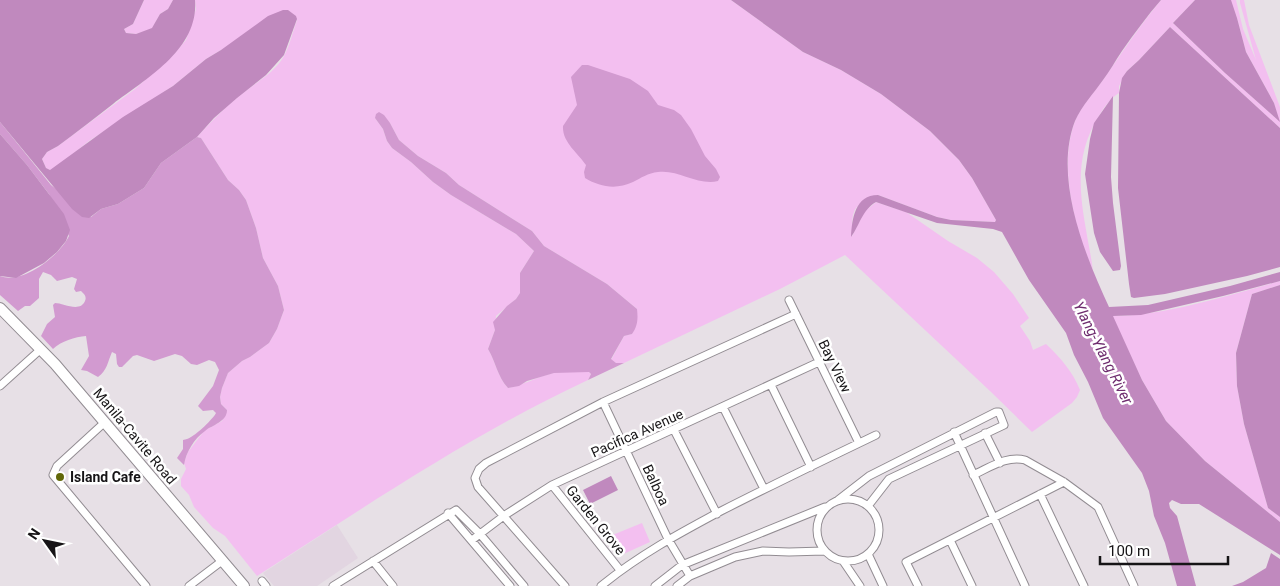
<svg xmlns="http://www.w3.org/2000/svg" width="1280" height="586" font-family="Roboto,sans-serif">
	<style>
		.built { fill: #e2d5e1 }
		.green { fill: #f3bff0 }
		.forest { fill: #d29ad0 }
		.water { fill: #c089be }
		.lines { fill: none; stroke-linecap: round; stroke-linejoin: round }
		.street-casing { stroke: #928c92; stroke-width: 9 }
		.secondary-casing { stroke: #928c92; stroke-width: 12 }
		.street { stroke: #fff; stroke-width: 7 }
		.secondary { stroke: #fff; stroke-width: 10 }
		.poi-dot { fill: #626809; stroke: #fff; stroke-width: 2 }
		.labels { text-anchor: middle; stroke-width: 5; stroke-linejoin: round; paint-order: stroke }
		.street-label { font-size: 14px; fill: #161416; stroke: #fff }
		.poi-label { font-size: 14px; font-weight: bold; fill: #161416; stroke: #fff; text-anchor: start }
		.water-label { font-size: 15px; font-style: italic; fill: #6e2c6e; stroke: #fff }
	</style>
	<rect width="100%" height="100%" fill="#e7e0e6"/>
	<path class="built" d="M337,525L358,558L317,586H274L263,573Z"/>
	<path class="green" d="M144,0H173L168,9L160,14L152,29L136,34L126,33L124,29L133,24Z
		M195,0H731L803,52L841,70L881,94L930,131L959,160L972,178L996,220L995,222L951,220L937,217L878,195C853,206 852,207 852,236L864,212L876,202L906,212L948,241L977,258L994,272L1013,294L1029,318L1020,326L1030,341L1033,350L1046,344C1060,357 1073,372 1080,390L1077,397L1072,403L1032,432L990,391L845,255L780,289L624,363H616L611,360L624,336L632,334L637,309L607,284L544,246L532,231L459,185L446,173L418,156L399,140L390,123L375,118L383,129L387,141L392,148L411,162L433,182L451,195L516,234L534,251L520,273V293L516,299L496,316L495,330L488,349C496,362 497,376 508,388C523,385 537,377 553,373C564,371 577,372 589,372L591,374L588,380C472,434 365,507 257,576L225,536L213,528L194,507L189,495L181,486V479L186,469L184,463L188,452L204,431L222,421L227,410L221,404L220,397L222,388L228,373L242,361L250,357L269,343L277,329L284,310L278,286L263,258L256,228L246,200L239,190L228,180L201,138L197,137C210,123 223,109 238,97C253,84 274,74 284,56C290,45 293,31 297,20L221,50L206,59L173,86L89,141L53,170H50L46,168L42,159L47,152L58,146L135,89L174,54L186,40L196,9Z
		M1161,0H1195L1173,23L1225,73L1279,121L1274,103L1246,52L1237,18L1231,2V0H1236L1243,29L1256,60L1240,3V0H1244L1249,25L1280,107V128L1170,27L1139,60L1127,71L1119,86V93C1110,99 1104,107 1099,116C1067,166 1085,216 1093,270C1074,227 1058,166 1075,121C1082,104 1095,92 1105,77C1123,51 1141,24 1161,0Z
		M1280,281V285L1252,294L1236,353L1237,386L1244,424L1268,508L1280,517V522L1205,461L1166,421L1142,380L1112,316C1165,316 1229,295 1280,281Z
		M642,523L650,542L619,556L610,536Z"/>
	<path class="forest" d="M582,65H588L630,79L648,91L658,105L674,110L681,115L691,129L705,156L716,169L720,177L718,181C698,186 678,169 658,172C648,173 641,178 633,182C616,190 600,187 585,178L584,172L586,165C578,153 562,142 563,126L577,105L571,77Z
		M379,112L384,115L390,123L399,140L418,156L446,173L459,185L532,231L544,246L607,284L637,309C638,318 638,326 632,334L624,336L611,359L616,363H624L588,380L591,374L589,372L554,373L527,381L519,386L508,388C497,376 496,362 488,349L495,330L493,322L507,306L516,299L520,293V273L534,251L516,234L451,195L433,182L411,162L392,148L387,141L383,129L375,118L376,114Z
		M0,122L51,185L91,217L101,209L118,204L144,188L161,163L197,137L201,138L228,180L239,190L246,200L256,228L263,258L278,286L284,310L277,329L269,343L250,357L242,361L228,373L222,388L220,397L221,404L227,410C227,422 212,425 205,431C194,439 186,452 184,465L177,458L183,449V440C186,439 188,439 191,437C197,434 213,419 216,413L213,410L203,411L198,406L213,386L219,370L215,362L209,360L197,365L191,364L182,356L175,354L154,361L137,355L133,356L122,367H119L117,364L116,354L112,352C108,361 107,371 98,377L87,371L81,370L89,356L86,336C75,337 61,341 53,349L41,336L47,324L55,317L53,305L55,303C63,303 80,313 85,301C87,296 84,294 81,291L76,292L74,289L77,279L72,277L57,281L51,275L43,272L39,279V298L30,306H25L18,311L0,295V276C23,285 60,255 69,236L49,194L27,165L0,134Z"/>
	<path class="water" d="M0,0H144L133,24L124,29L126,33L136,34L152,28L160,14L168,9L173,0H195C199,49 147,78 113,104C95,118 77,132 58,146L47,152L42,159L46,168L50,170L123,117L173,86L206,59L221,50L268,16L283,10H288L296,16L297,19L284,55L266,75L237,98L214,118L197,137L161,163L144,188L118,204L101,209L89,218L82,217L72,209L0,122Z
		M731,0H1161C1147,16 1134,34 1122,51C1115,61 1110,71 1103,80C1094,93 1082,105 1075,121C1053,178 1085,255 1109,307L1148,305L1230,286L1280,272V281L1223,296L1154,312L1141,315L1113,316L1142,380L1166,421L1205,461L1280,522V555L1199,504H1181L1172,500L1169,503L1170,508L1177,516L1196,586H1177L1165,543L1154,516L1149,491L1142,473L1103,418L1088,382L1074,355L1066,333L1029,280L1002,232L993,229L937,223L876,202C862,210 860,225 851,237C852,219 855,195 878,195L937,217L951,220L995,222L996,220L972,178L959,160L930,131L881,94L841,70L803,52Z
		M1195,0H1231L1237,18L1246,52L1274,103L1280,122L1225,73L1173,23Z
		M1170,27L1280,128V267L1247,276L1165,294L1134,298L1131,297L1129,284L1118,188L1119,93L1122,78L1127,71L1139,60Z
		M1113,96L1111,177L1113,203L1121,266L1120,270L1113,271L1100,252L1094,233L1085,174L1090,139L1094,123Z
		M0,134L27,165L64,214L70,230L66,241L57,252L44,263L16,278L0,276Z
		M1280,285V517L1268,508L1244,424L1237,386L1236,353L1252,294Z
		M611,476L618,490L590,504L583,490Z
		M1271,553L1280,559V586H1232L1243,582L1266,568Z"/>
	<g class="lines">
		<defs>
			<path id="street" d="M789,300L859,443
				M771,385L811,467
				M0,386L41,349
				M603,402L668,539L690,576
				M723,407L764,489
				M105,422L57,466L53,475L146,586
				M674,430L717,514
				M954,432L1025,586
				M985,433L1000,463
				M973,475C989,468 1007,455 1025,460L1064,482L1098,507L1134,586
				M552,485L620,570
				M1040,494L1084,586
				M817 530a31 31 0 1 1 62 0a31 31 0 1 1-62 0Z
				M838,500L869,476L996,412H999L1004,425L889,479L868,506
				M448,513L510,586
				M472,540L505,515L552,485L819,362
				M950,540L972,586
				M868,554L883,586
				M373,561L393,586
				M843,561L860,586
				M262,581L266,586
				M189,586L222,561
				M333,586L456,510L480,534L524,586
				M565,586L478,487L475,478L479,469L486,463L603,402L796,314
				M601,586C639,555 678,534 721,511C772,485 824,460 876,435
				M655,586L682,565L825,507
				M677,586L690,576L735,557L763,551L789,552L824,551
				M918,586L906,562L1064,482"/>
			<path id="secondary" d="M0,308L55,364L244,586"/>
		</defs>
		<use href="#street" class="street-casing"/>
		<use href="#secondary" class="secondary-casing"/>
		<use href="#street" class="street"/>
		<use href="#secondary" class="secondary"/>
	</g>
	<circle class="poi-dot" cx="60" cy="477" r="5"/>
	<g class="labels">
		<g class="street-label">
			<text transform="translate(835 366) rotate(64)" y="5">Bay View</text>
			<text transform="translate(637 433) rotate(-24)" y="5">Pacifica Avenue</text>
			<text transform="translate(135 436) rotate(50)" y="5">Manila-Cavite Road</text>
			<text transform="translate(656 485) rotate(65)" y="5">Balboa</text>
			<text transform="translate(596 520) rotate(51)" y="5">Garden Grove</text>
		</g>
		<g class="poi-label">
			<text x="70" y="482">Island Cafe</text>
		</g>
		<g class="water-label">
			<text transform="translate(1103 353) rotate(63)" y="5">Ylang-Ylang River</text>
		</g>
	</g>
	<g transform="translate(45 541) rotate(303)" stroke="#ffffff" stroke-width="4" paint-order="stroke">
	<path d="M0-4L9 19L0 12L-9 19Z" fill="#161416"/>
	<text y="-8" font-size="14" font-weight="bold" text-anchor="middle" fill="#161416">N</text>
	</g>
	<path d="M1100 556v8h128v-8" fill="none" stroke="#161416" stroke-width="2.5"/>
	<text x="1108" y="556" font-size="15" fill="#161416" stroke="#ffffff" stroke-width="4" paint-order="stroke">100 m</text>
</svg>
